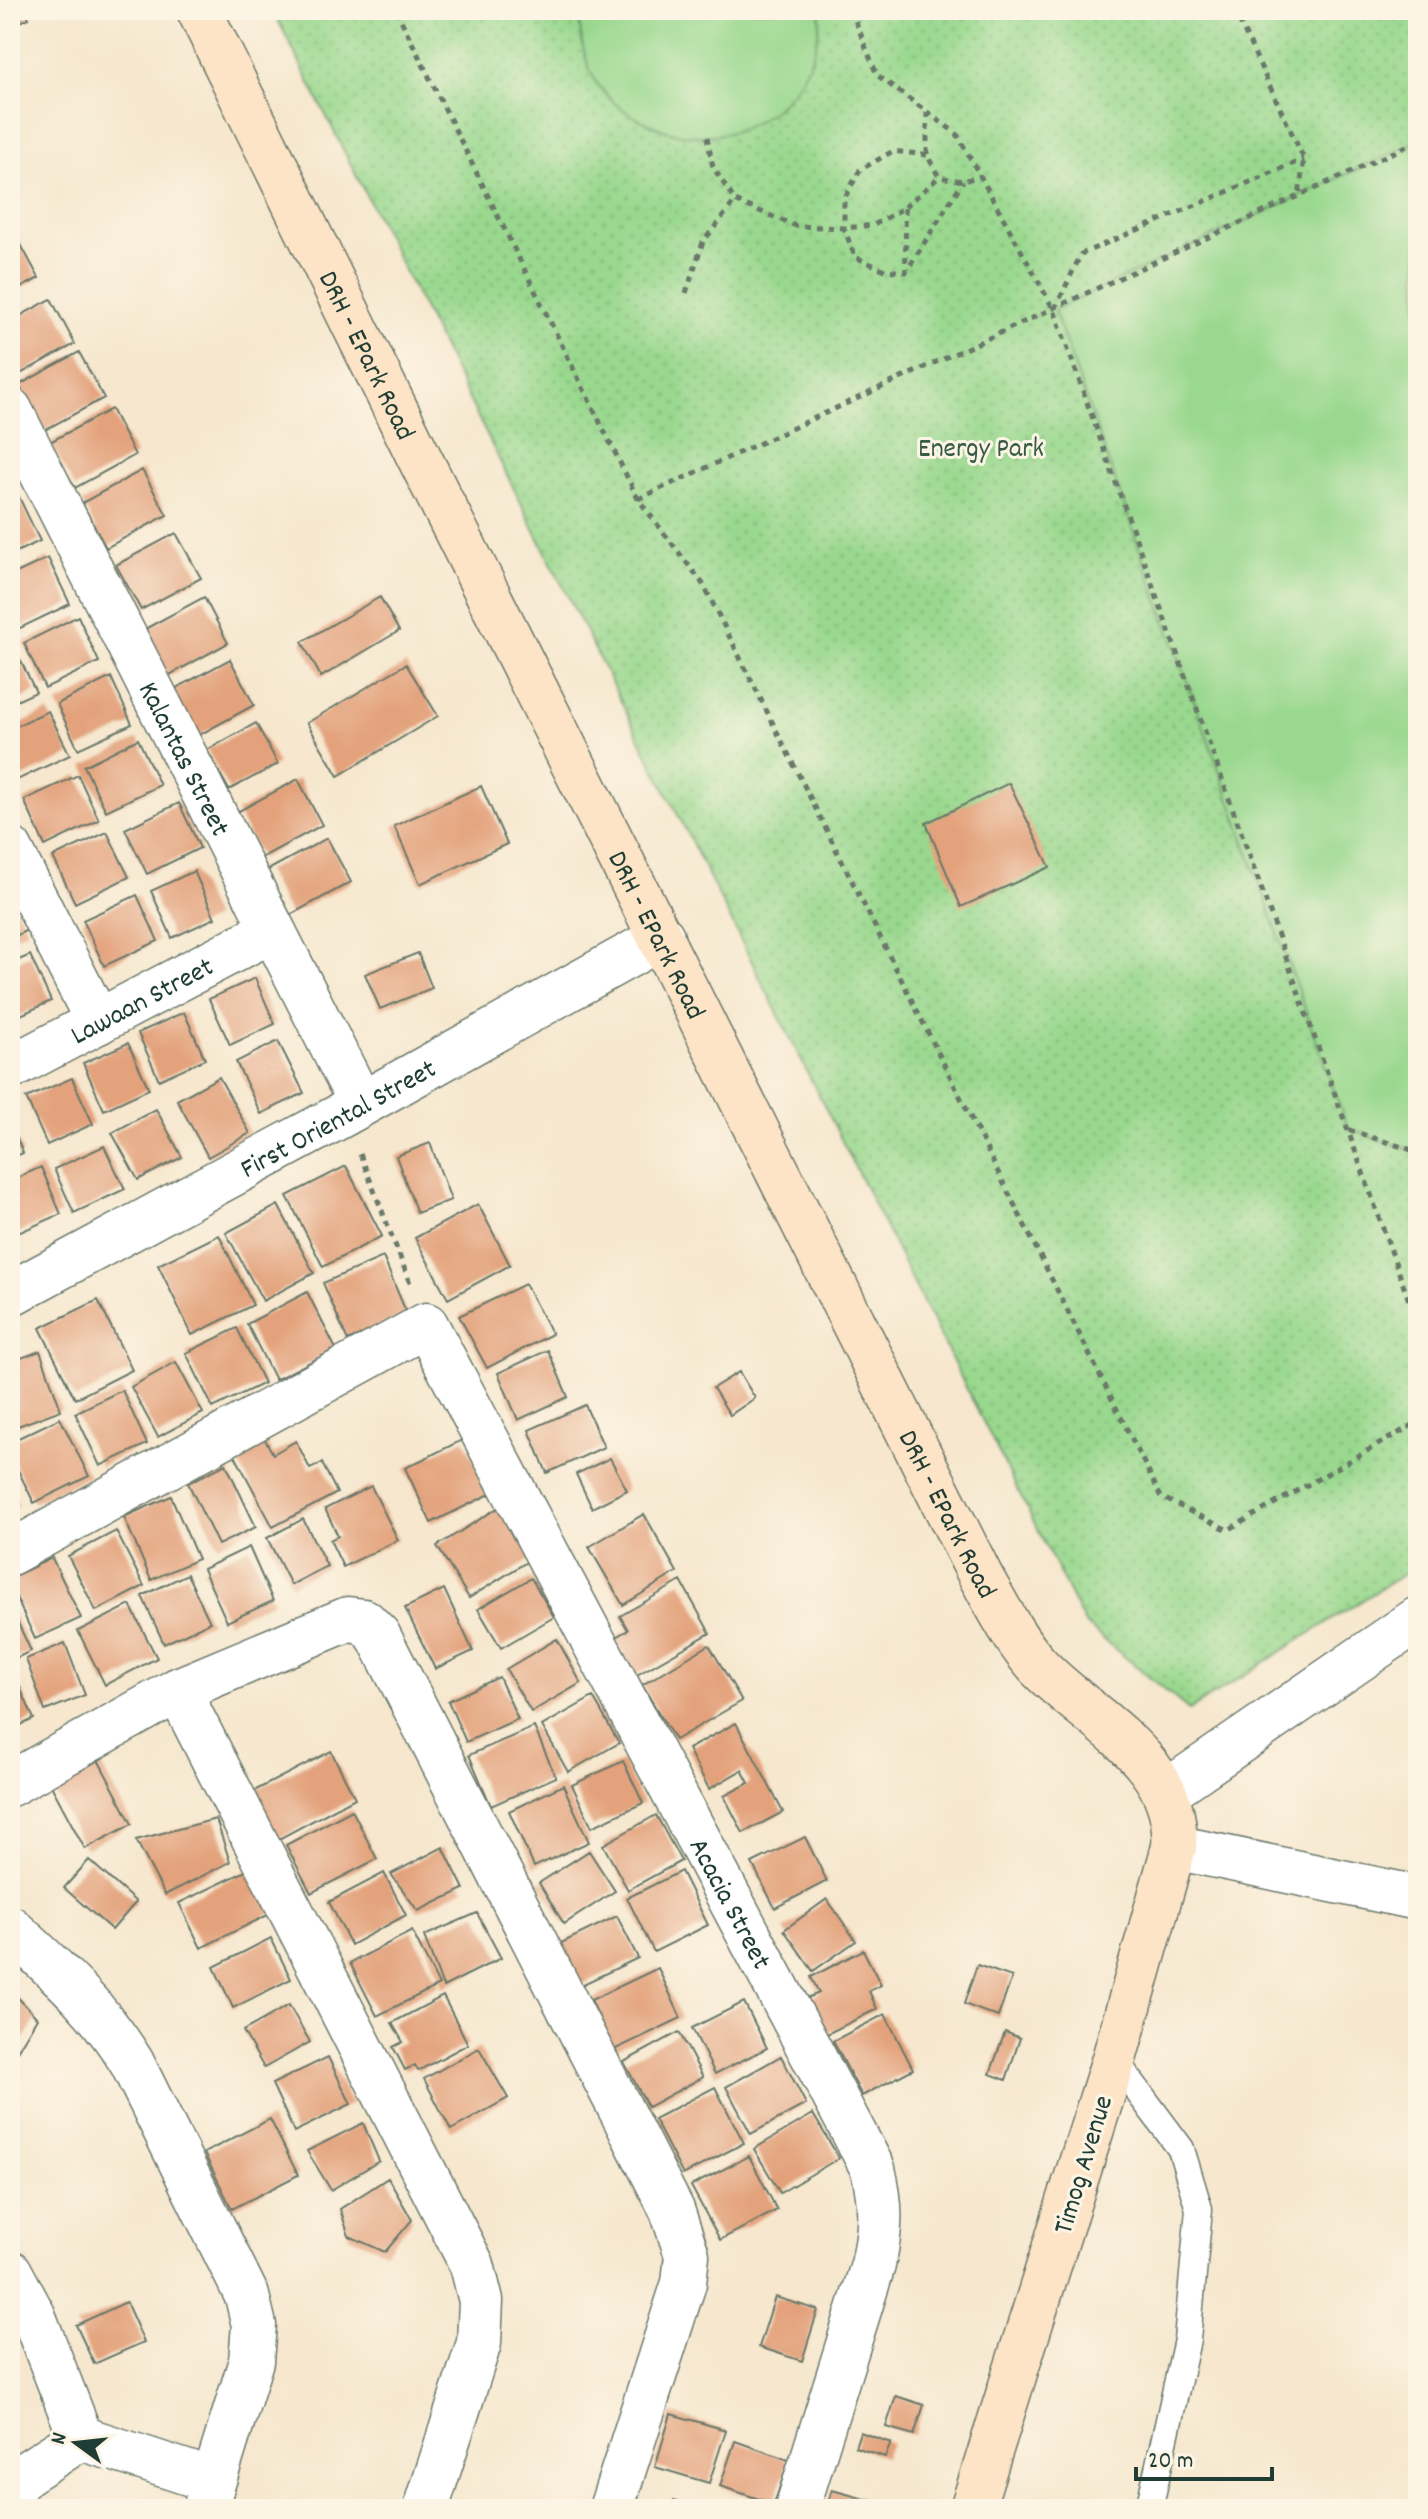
<svg xmlns="http://www.w3.org/2000/svg" width="1428" height="2519" font-family="Dekko,sans-serif">
	<style>
		.park { fill: url(#park-dots); stroke: #5c8a61; stroke-width: 2 }
		.garden { fill: #99d88e; stroke: #5c8a61; stroke-width: 2 }
		.building { fill: #e3a27b }
		.lines { fill: none; stroke-linecap: round; stroke-linejoin: round }
		.lane-casing { stroke: #6a786a; stroke-width: 29 }
		.street-casing { stroke: #6a786a; stroke-width: 47 }
		.secondary-casing { stroke: #6a786a; stroke-width: 47 }
		.path { stroke: #6a786a; stroke-width: 5; stroke-dasharray: 6 6; stroke-linecap: butt }
		.lane { stroke: #fff; stroke-width: 26 }
		.street { stroke: #fff; stroke-width: 44 }
		.secondary { stroke: #fee4c6; stroke-width: 44 }
		.labels { text-anchor: middle; stroke-width: 6; stroke-linejoin: round; paint-order: stroke }
		.street-label { font-size: 28px; fill: #1f3d34; stroke: #fcf5e5 }
		.park-label { font-size: 28px; fill: #375c46; stroke: #fcf5e5 }
	</style>
	<defs>
		<pattern id="park-dots" width="8" height="8" patternUnits="userSpaceOnUse" patternTransform="scale(2)"><rect width="8" height="8" fill="#99d88e"/><path d="M2 2h.1M6 6h.1" fill="none" stroke="#83ba7b" stroke-width="1.8" stroke-linecap="round"/></pattern>
	</defs>
	<rect width="100%" height="100%" fill="#fcf5e5"/>
	<filter id="ink" filterUnits="userSpaceOnUse"><feTurbulence type="fractalNoise" baseFrequency=".0125" numOctaves="2"/><feDisplacementMap in="SourceGraphic" scale="16" xChannelSelector="R" yChannelSelector="G"/><feConvolveMatrix kernelMatrix="1 2 1 2 8 2 1 2 1" color-interpolation-filters="sRGB"/></filter>
	<filter id="wash" filterUnits="userSpaceOnUse"><feTurbulence type="fractalNoise" baseFrequency=".006" numOctaves="4" result="noise"/><feDisplacementMap in="SourceGraphic" scale="32" xChannelSelector="R" yChannelSelector="G"/><feGaussianBlur stdDeviation="1.8" result="paint"/><feColorMatrix in="noise" values="0 0 0 0 0 0 0 0 0 0 0 0 0 0 0 0 0 1.4 0 .05"/><feComposite in="paint" operator="in"/></filter>
	<g filter="url(#wash)">
		<rect width="100%" height="100%" fill="#f6e7ce"/>
		<path class="park" d="M273,10H1418V1565L1189,1710L1085,1624Z"/>
		<path class="garden" d="M578,10H820C821,101 730,165 647,123C629,115 611,102 599,86C583,64 581,36 578,10Z
			M1418,141V1152L1348,1129L1054,310Z"/>
		<g id="blocks">
			<path class="building" d="M10,10H25L29,18L10,27Z
				M14,232L39,278L10,294V235Z
				M51,299L75,344L15,377L10,368V321Z
				M79,352L104,398L43,431L19,385Z
				M111,409L135,455L75,488L50,442Z
				M142,470L167,515L106,548L82,503Z
				M18,495L40,541L10,555V499Z
				M176,533L201,578L141,610L116,565Z
				M48,558L70,604L16,630L10,618V576Z
				M204,597L228,643L168,676L143,630Z
				M380,597L399,631L321,677L302,642Z
				M78,616L99,662L45,688L24,643Z
				M14,647L36,692L10,704V649Z
				M230,659L254,705L194,738L169,692Z
				M406,664L438,716L338,776L307,723Z
				M111,677L132,724L78,749L57,704Z
				M48,711L70,755L15,781L10,770V729Z
				M256,723L278,764L229,790L207,750Z
				M138,739L160,785L106,811L84,766Z
				M78,775L99,820L45,846L24,800Z
				M298,779L322,825L261,858L237,812Z
				M1009,783L1050,867L961,907L926,823Z
				M481,786L507,844L420,884L394,826Z
				M179,803L200,848L147,874L125,829Z
				M107,832L129,877L75,903L53,857Z
				M327,838L351,882L290,915L266,871Z
				M194,871L215,918L172,938L151,891Z
				M10,895L27,930L10,939Z
				M137,895L158,941L104,966L83,920Z
				M418,953L432,988L380,1009L365,974Z
				M30,955L51,1001L10,1020V964Z
				M255,978L275,1024L230,1045L209,999Z
				M184,1012L205,1059L159,1080L138,1033Z
				M278,1041L304,1093L261,1114L236,1062Z
				M128,1043L149,1089L104,1110L83,1063Z
				M219,1077L250,1133L208,1157L177,1100Z
				M72,1078L93,1124L47,1145L26,1098Z
				M156,1109L182,1157L138,1180L112,1133Z
				M10,1122L23,1153L10,1159Z
				M430,1143L451,1200L417,1213L396,1156Z
				M104,1146L125,1189L74,1213L54,1169Z
				M346,1166L382,1236L323,1267L287,1196Z
				M41,1167L61,1214L16,1234L10,1221V1181Z
				M478,1204L510,1265L448,1299L415,1238Z
				M278,1205L314,1273L263,1301L226,1233Z
				M219,1235L253,1305L192,1335L158,1265Z
				M383,1257L407,1314L348,1341L323,1283Z
				M525,1284L552,1334L487,1368L459,1316Z
				M307,1292L336,1349L275,1380L247,1324Z
				M98,1300L132,1370L75,1399L40,1328Z
				M237,1328L264,1383L213,1408L186,1353Z
				M548,1350L568,1397L518,1420L498,1373Z
				M40,1351L61,1410L18,1426L10,1402V1362Z
				M176,1362L203,1413L158,1437L131,1387Z
				M739,1372L755,1398L730,1415L713,1388Z
				M122,1390L147,1444L100,1466L75,1413Z
				M585,1405L604,1447L547,1473L529,1430Z
				M60,1418L89,1476L34,1503L10,1454V1442Z
				M262,1434L273,1454L296,1441L310,1469L322,1463L337,1493L273,1527L232,1450Z
				M464,1439L490,1494L431,1523L405,1468Z
				M610,1458L627,1490L592,1508L576,1474Z
				M226,1464L256,1527L218,1545L188,1483Z
				M371,1486L398,1540L343,1567L330,1540L338,1536L325,1509Z
				M10,1489L19,1505L10,1510Z
				M171,1496L198,1559L151,1580L124,1517Z
				M501,1506L533,1558L469,1598L437,1546Z
				M644,1514L677,1572L623,1605L589,1547Z
				M303,1519L327,1566L291,1585L267,1538Z
				M116,1531L144,1586L96,1611L68,1556Z
				M249,1547L273,1601L227,1622L203,1569Z
				M52,1558L81,1618L35,1639L10,1584V1578Z
				M187,1574L210,1622L164,1644L142,1596Z
				M531,1578L554,1617L501,1648L478,1609Z
				M681,1581L710,1633L635,1676L614,1638L628,1630L620,1616Z
				M444,1589L473,1651L435,1669L405,1608Z
				M130,1605L157,1658L105,1685L78,1631Z
				M10,1606L31,1651L10,1661Z
				M557,1639L581,1683L531,1712L506,1669Z
				M65,1643L85,1695L45,1711L26,1659Z
				M709,1645L742,1701L675,1740L642,1685Z
				M10,1665L34,1719L10,1730Z
				M499,1677L518,1719L466,1742L448,1701Z
				M593,1697L619,1743L568,1772L542,1726Z
				M736,1723L783,1812L743,1833L724,1796L749,1783L742,1770L709,1789L688,1749Z
				M534,1727L556,1777L491,1806L469,1755Z
				M331,1751L355,1798L279,1839L254,1791Z
				M95,1754L132,1824L85,1849L47,1778Z
				M623,1761L643,1803L592,1827L572,1785Z
				M563,1785L589,1842L534,1867L509,1811Z
				M352,1810L377,1859L311,1893L286,1845Z
				M656,1815L681,1861L628,1890L603,1845Z
				M216,1819L230,1862L165,1895L136,1840Z
				M805,1837L827,1881L775,1908L752,1863Z
				M443,1847L464,1889L418,1911L391,1874Z
				M589,1851L615,1891L564,1924L539,1883Z
				M89,1860L136,1902L112,1930L64,1888Z
				M252,1868L274,1912L201,1948L179,1903Z
				M681,1871L708,1925L654,1952L627,1898Z
				M384,1873L406,1915L351,1945L329,1902Z
				M827,1899L856,1941L813,1971L784,1930Z
				M477,1913L501,1958L443,1987L424,1936Z
				M617,1916L638,1958L573,1989L553,1947Z
				M412,1931L439,1985L377,2016L350,1963Z
				M271,1938L291,1979L233,2008L214,1967Z
				M863,1950L881,1985L869,1991L877,2009L823,2036L805,1999L819,1993L811,1977Z
				M977,1965L1012,1977L998,2017L964,2004Z
				M658,1968L681,2018L614,2050L591,2000Z
				M10,1989L37,2018L10,2063Z
				M443,1996L468,2044L418,2071L415,2065L405,2070L393,2047L403,2042L392,2023Z
				M744,2002L767,2048L715,2074L692,2028Z
				M289,2005L310,2042L264,2068L243,2031Z
				M885,2014L913,2069L862,2096L833,2041Z
				M679,2032L703,2077L648,2107L624,2062Z
				M1005,2032L1020,2038L1006,2080L990,2074Z
				M479,2048L508,2098L451,2130L424,2079Z
				M781,2056L806,2104L751,2134L726,2087Z
				M328,2057L351,2104L294,2132L272,2084Z
				M715,2087L744,2143L683,2175L654,2119Z
				M813,2114L839,2158L780,2193L754,2149Z
				M270,2119L298,2175L232,2209L204,2153Z
				M363,2123L379,2161L331,2190L307,2151Z
				M749,2156L777,2210L720,2240L691,2186Z
				M388,2178L412,2220L385,2252L349,2236L340,2209Z
				M775,2297L818,2310L802,2361L759,2347Z
				M126,2302L144,2342L94,2364L76,2325Z
				M896,2396L924,2405L914,2435L886,2427Z
				M671,2414L726,2430L709,2483L655,2467Z
				M860,2432L891,2443L885,2457L855,2447Z
				M735,2441L789,2460L774,2504L720,2486Z
				M832,2490L883,2504L882,2509H826Z
				M674,2500L698,2508V2509H671Z"/>
		</g>
	</g>
	<g filter="url(#ink)">
		<use href="#blocks" fill-opacity="0" stroke="#6a786a" stroke-width="2"/>
		<g class="lines">
			<defs>
				<path id="lane" d="M1114,2059L1181,2149L1199,2209L1187,2340L1149,2509"/>
				<g id="street">
					<path id="s1" d="M10,410L361,1104"/>
					<path d="M10,849L98,1022"/>
					<path id="s2" d="M10,1068L272,930"/>
					<path id="s3" d="M10,1294L344,1114L662,937"/>
					<path id="s4" d="M10,1553L426,1325L873,2169C882,2206 881,2229 873,2265L797,2509"/>
					<path d="M178,1690L472,2265L481,2301L479,2343L426,2509"/>
					<path d="M10,1784L178,1690L348,1619L364,1621L378,1635L672,2210L687,2255L684,2283L611,2509"/>
					<path d="M1166,1792L1418,1619"/>
					<path d="M1174,1847L1418,1898"/>
					<path d="M10,1928C58,1972 98,2007 132,2063L247,2296L254,2325L251,2361L205,2509"/>
					<path d="M10,2272L33,2315L81,2438"/>
					<path d="M81,2438L213,2481"/>
					<path d="M10,2490L25,2474L81,2438"/>
				</g>
				<g id="secondary">
					<path id="s5" d="M199,10L419,457L981,1577C998,1607 1014,1639 1037,1665C1088,1720 1181,1759 1174,1847L1114,2059L972,2509"/>
				</g>
			</defs>
			<use href="#lane" class="lane-casing"/>
			<use href="#street" class="street-casing"/>
			<use href="#secondary" class="secondary-casing"/>
			<path class="path" d="M396,10L638,499L703,584L1161,1497L1228,1530L1418,1422
				M851,10L877,75L957,134L1054,310L1418,1326
				M1234,10L1304,159L1299,196
				M927,112V155L939,177L963,181L980,176
				M707,137L713,167L735,201L796,226L844,228L874,225L905,207L906,271
				M927,155L893,151L860,170L844,199V228L855,257L885,270L906,272L963,181
				M905,207L939,177
				M686,293L703,242L735,201
				M1055,309L1081,254L1304,159
				M638,499L1418,141
				M1349,1130L1418,1152
				M360,1154L410,1283"/>
			<use href="#lane" class="lane"/>
			<use href="#street" class="street"/>
			<use href="#secondary" class="secondary"/>
		</g>
	</g>
	<g class="labels">
		<g class="street-label">
			<text dy="10" stroke="none"><textPath href="#s5" startOffset="384">DRH - EPark Road</textPath></text>
			<text dy="10" stroke="none"><textPath href="#s1" startOffset="390">Kalantas Street</textPath></text>
			<text dy="10" stroke="none"><textPath href="#s5" startOffset="1032">DRH - EPark Road</textPath></text>
			<text dy="10" stroke="none"><textPath href="#s2" startOffset="148">Lawaan Street</textPath></text>
			<text dy="10" stroke="none"><textPath href="#s3" startOffset="372">First Oriental Street</textPath></text>
			<text dy="10" stroke="none"><textPath href="#s5" startOffset="1680">DRH - EPark Road</textPath></text>
			<text dy="10" stroke="none"><textPath href="#s4" startOffset="1128">Acacia Street</textPath></text>
			<text transform="translate(1081 2164) rotate(-73)" y="10">Timog Avenue</text>
		</g>
		<g class="park-label">
			<text x="981" y="456">Energy Park</text>
		</g>
	</g>
	<rect width="1428" height="2519" fill="none" stroke="#fcf5e5" stroke-width="40"/>
	<g transform="translate(76 2443) rotate(285)" stroke="#fcf5e5" stroke-width="6" paint-order="stroke">
	<path d="M0-6L14 30L0 20L-14 30Z" fill="#1f3d34"/>
	<text y="-12" font-size="22" font-weight="bold" text-anchor="middle" fill="#1f3d34">N</text>
	</g>
	<path d="M1136 2467v12h136v-12" fill="none" stroke="#1f3d34" stroke-width="4"/>
	<text x="1148" y="2467" font-size="24" fill="#1f3d34" stroke="#fcf5e5" stroke-width="6" paint-order="stroke">20 m</text>
</svg>
